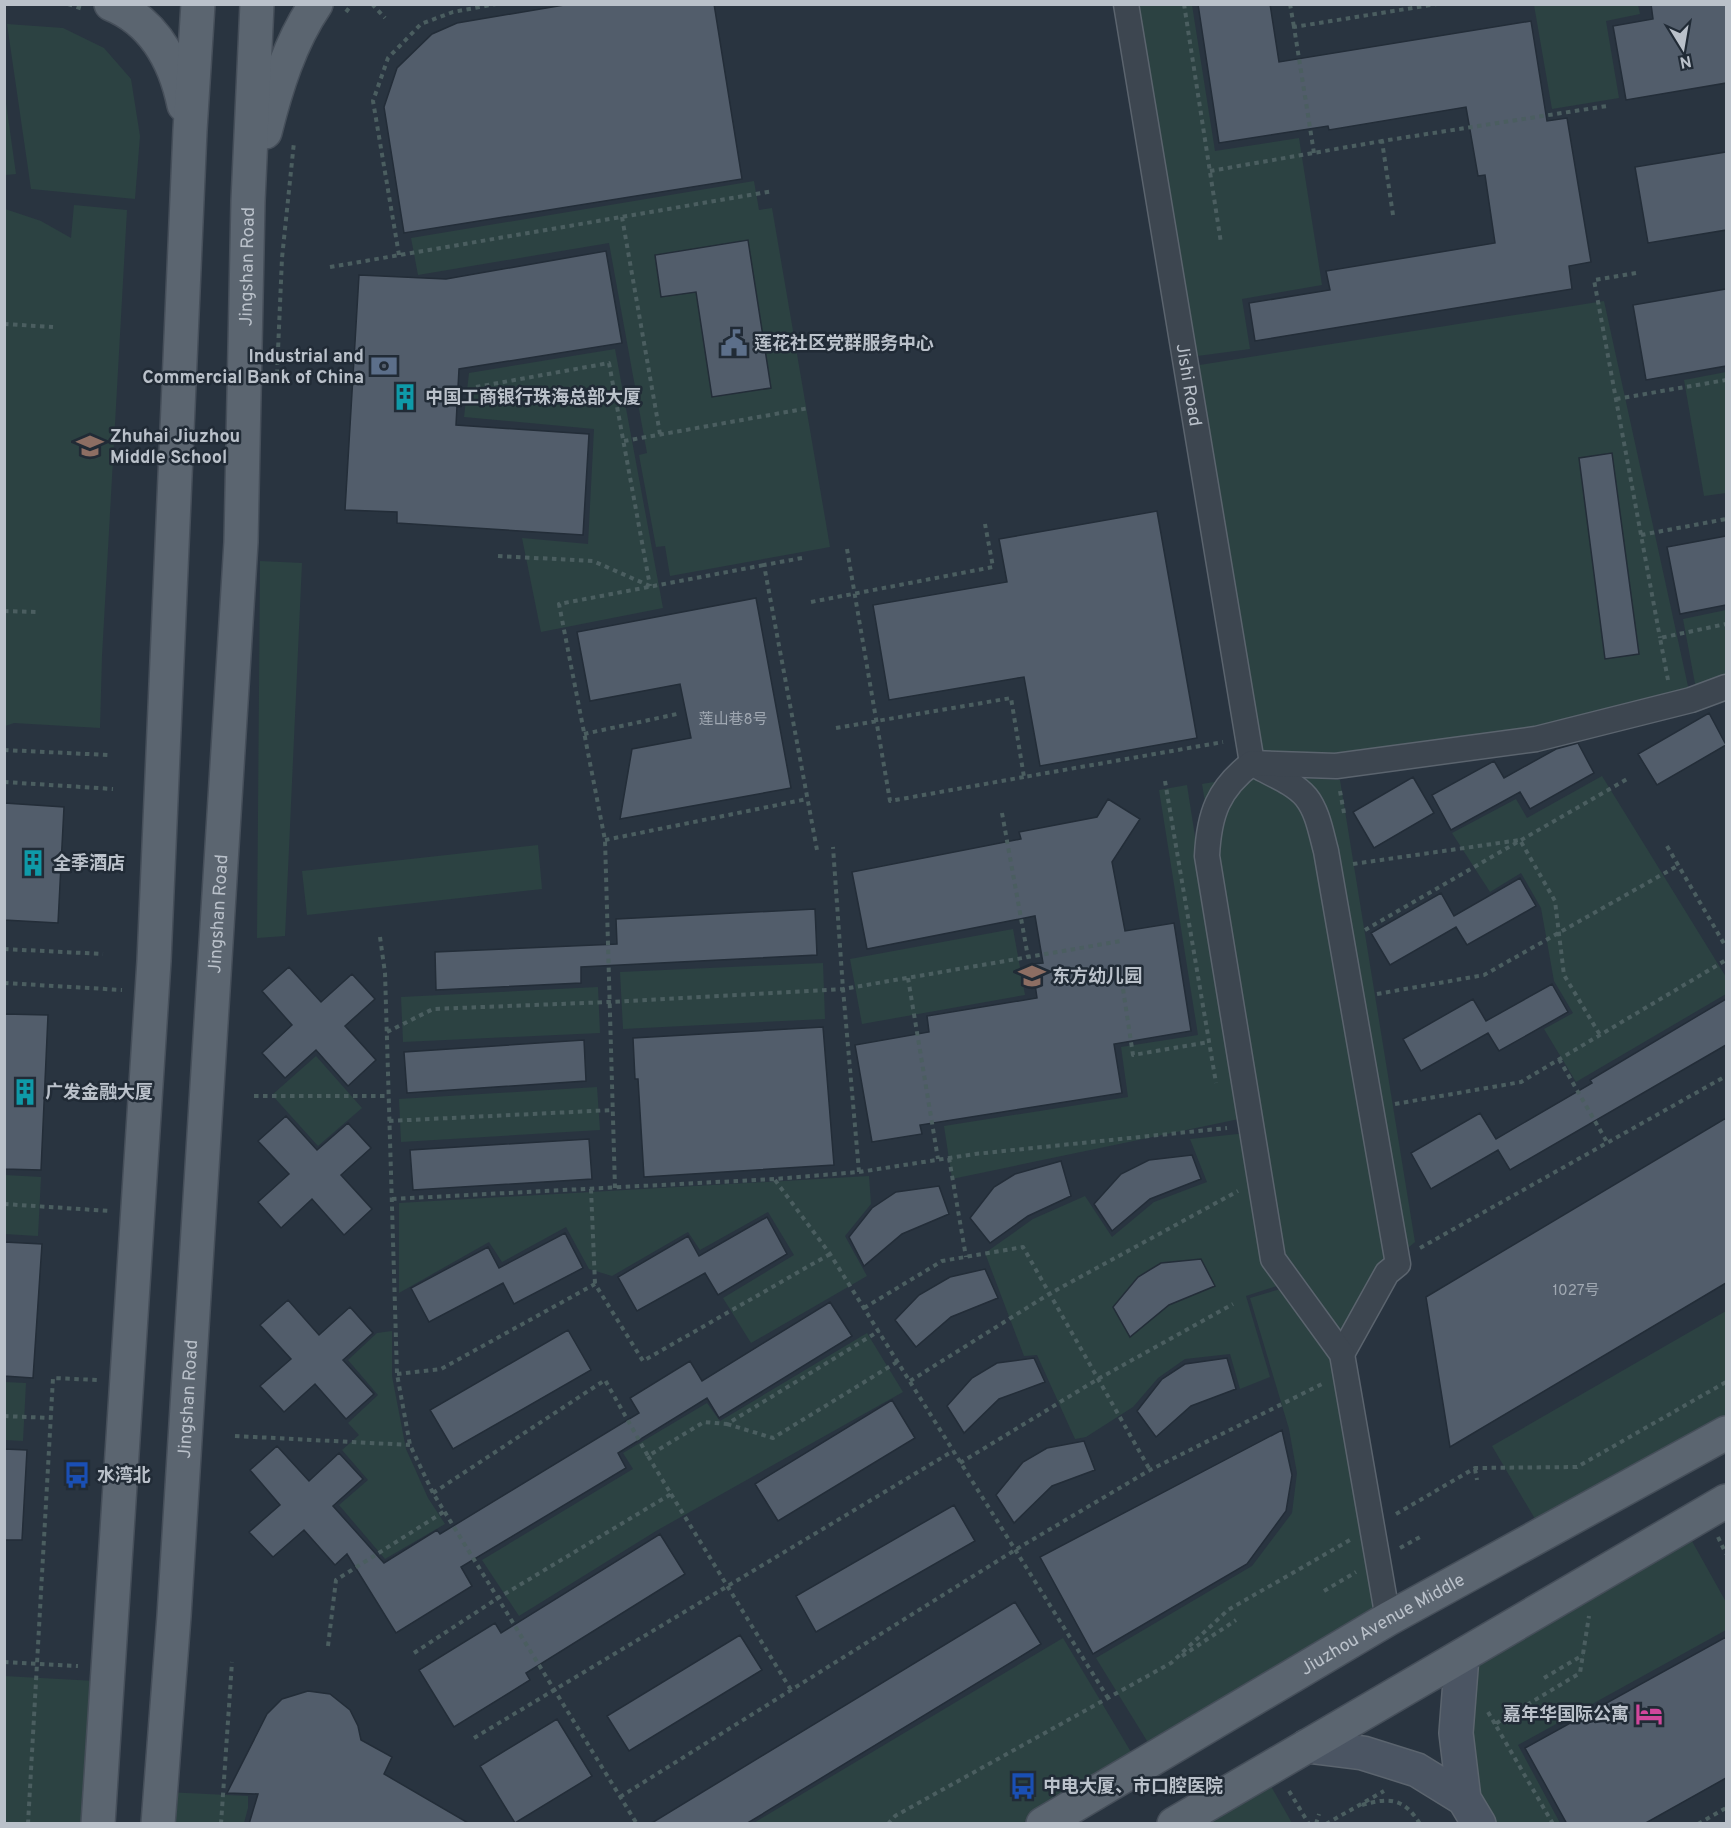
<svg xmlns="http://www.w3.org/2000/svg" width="1731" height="1828" font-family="Overpass,'Noto Sans SC',sans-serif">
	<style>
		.green { fill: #2c4242 }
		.building { fill: #525d6b; stroke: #232d38; stroke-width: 1.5 }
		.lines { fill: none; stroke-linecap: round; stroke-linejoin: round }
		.street-casing { stroke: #5b646e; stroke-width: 27 }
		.secondary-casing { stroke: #5b646e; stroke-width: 36 }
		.primary-casing { stroke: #464f5a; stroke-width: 36 }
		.path { stroke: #4b5e60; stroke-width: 4; stroke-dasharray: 4.5 4.5; stroke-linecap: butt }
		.street { stroke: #3d4650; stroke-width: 24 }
		.secondary { stroke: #4b5563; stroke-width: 33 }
		.primary { stroke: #5b6570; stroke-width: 33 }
		.labels { text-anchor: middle; stroke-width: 5; stroke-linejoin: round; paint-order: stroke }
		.number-label { font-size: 15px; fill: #a0a8b2 }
		.street-label { font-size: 18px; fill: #bac1ca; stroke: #212b36 }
		.poi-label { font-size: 18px; font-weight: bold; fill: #bac1ca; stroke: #212b36; text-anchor: start }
	</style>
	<rect width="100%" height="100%" fill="#293440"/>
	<path class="green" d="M1135,5H1192L1215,151L1299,138L1322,285L1242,299L1250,349L1190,357Z
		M1534,5H1638L1640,14L1606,21L1619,98L1552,109Z
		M7,24L63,28L104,48L131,79L140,136L135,199L31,189Z
		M5,96L16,174L5,175H4Z
		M754,181L759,210L772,208L830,547L670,576L665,546L656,547L639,455L647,453L609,243L418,275L411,238Z
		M74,205L127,210L102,656L100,728L14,723L5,726V209L41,221L71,238Z
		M1604,301L1691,700L1536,738L1252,763L1187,367Z
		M615,349L663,608L541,632L522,538L588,544L594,429L464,417L469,373Z
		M1726,372V493L1704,496L1684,380Z
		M260,561L302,563L285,936L257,938Z
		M1726,610V678L1696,689L1683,619Z
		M1255,775L1340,780L1415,1242L1382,1270L1340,1339L1280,1254L1202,784Z
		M1602,776L1726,977V994L1576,1082L1544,1029L1573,1013L1554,981L1541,908L1521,873L1490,892L1452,833L1516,799L1527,818Z
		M1187,785L1239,1119L952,1179L944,1126L1128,1097L1121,1047L1198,1035L1159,790Z
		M538,845L542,889L307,915L302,871Z
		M1013,929L1025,995L862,1024L850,959Z
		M823,963L825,1019L623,1029L620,972Z
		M598,987L600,1033L403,1042L401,997Z
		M316,1056L362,1108L318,1146L272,1095Z
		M597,1087L600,1130L401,1142L399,1099Z
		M1247,1133L1283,1284L1246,1296L1270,1377L1240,1389L1230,1354L1185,1359L1158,1378L1133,1407L1086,1437L1075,1439L1037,1355L1024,1356L985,1253L1033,1219L1085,1196L1112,1237L1154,1202L1207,1182L1190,1139Z
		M5,1175L41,1177L38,1236L5,1234Z
		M869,1176L871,1204L845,1236L867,1276L751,1343L723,1298L794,1255L768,1212L700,1250L688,1232L612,1276L589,1269L566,1227L502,1262L489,1242L399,1293V1203Z
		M1284,1288L1335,1355L1377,1615L1152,1749L1096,1658L1252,1566L1292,1513L1297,1473L1289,1429L1250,1298Z
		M1726,1311V1416L1538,1524L1492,1446Z
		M392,1331V1376L406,1449L428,1498L445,1524L385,1559L339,1505L368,1480L342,1450L359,1435L348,1423L378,1395L348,1360L377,1333Z
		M867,1333L903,1392L656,1531L519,1616L482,1560L633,1469L623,1453L707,1403L720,1421Z
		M5,1382L26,1383L23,1441L5,1440Z
		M1688,1534L1726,1602V1630L1518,1745L1560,1823H1487L1464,1732L1472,1656Z
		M1063,1638L1134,1757L1023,1823L752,1824Z
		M4,1676L96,1681L88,1823H5Z
		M1268,1781L1292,1823L1194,1824Z
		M166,1792L248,1796V1808L244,1823L164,1824Z"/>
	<path class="building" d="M570,4H714L742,179L404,233L384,107L397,68L432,34L457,23Z
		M1198,4H1270L1279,62L1531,21L1547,121L1567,118L1591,262L1569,266L1572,289L1255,341L1249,303L1330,290L1326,271L1495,243L1485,175L1478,176L1466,107L1329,130L1328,126L1219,143Z
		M1651,4H1726V83L1626,100L1613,26L1653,19Z
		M1726,152V230L1648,243L1635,167Z
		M748,240L771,388L712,397L696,292L661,297L655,255Z
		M606,251L622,343L459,369L456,425L589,434L583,535L397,523V512L345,510L359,275L446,279Z
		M1726,289V366L1646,380L1633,305Z
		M1612,453L1639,654L1605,659L1579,458Z
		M1157,511L1197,738L1040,766L1024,677L889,700L873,605L1007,582L999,539Z
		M1726,536V605L1680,614L1667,547Z
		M756,598L791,788L620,819L632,749L691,738L680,684L590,701L577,632Z
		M1709,713L1726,745L1657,785L1638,754Z
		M1578,743L1594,773L1530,809L1520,792L1451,830L1432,795L1494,761L1504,778L1556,749Z
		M1413,777L1434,813L1374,848L1353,812Z
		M1108,799L1140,819L1112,862L1125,931L1174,923L1191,1031L1114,1044L1122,1093L920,1125L922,1134L872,1142L855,1045L929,1032L927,1016L1037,998L1032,964L1043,963L1035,916L867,949L852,872L1021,839L1019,832L1097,817Z
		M4,803L64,807L58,923L4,920Z
		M1520,878L1536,906L1467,945L1456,927L1390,965L1371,933L1441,893L1454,916Z
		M815,909L817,955L581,967V983L436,990L435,952L617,944L616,919Z
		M289,967L321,1002L352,974L375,999L345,1026L376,1060L348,1086L316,1050L285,1078L262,1053L292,1025L262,991Z
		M1552,984L1568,1012L1499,1051L1488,1033L1421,1071L1403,1039L1473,999L1486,1021Z
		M1726,999V1045L1510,1170L1498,1150L1431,1189L1411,1153L1480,1113L1496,1139L1592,1083L1590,1080Z
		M4,1014L48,1015L41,1170L4,1169Z
		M823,1027L834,1165L644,1177L638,1079H635L633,1038Z
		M584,1040L586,1081L407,1093L404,1052Z
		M286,1116L317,1150L348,1123L371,1148L341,1175L372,1209L344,1235L312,1199L281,1228L258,1202L289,1174L258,1141Z
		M1726,1118V1283L1450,1447L1426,1297Z
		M589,1139L592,1179L413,1190L410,1150Z
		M1192,1155L1201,1179L1150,1199L1112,1231L1094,1204L1121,1174L1149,1160Z
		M1061,1161L1071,1196L1028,1216L990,1243L970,1218L994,1187L1015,1174Z
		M939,1186L949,1214L902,1234L864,1266L849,1237L872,1208L896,1192Z
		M767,1217L787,1254L718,1295L705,1273L637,1311L618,1277L688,1236L699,1256Z
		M565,1233L583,1268L514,1304L503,1283L429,1322L411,1288L488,1247L499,1268Z
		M4,1242L42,1244L33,1378L4,1376Z
		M1201,1259L1215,1286L1169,1305L1130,1337L1113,1307L1138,1277L1161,1263Z
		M985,1269L998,1298L951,1317L916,1347L895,1320L919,1295L950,1277Z
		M288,1300L319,1335L350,1307L373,1333L343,1360L374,1394L346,1419L315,1384L284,1412L260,1386L291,1359L260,1325Z
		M830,1302L852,1336L719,1418L707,1398L618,1453L626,1468L461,1567L472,1586L396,1633L347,1554L335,1565L304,1530L273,1557L249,1532L280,1505L250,1470L277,1446L309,1481L339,1453L363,1479L333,1506L384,1563L437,1530L440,1534L639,1413L630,1398L690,1361L702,1381Z
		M568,1330L591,1370L453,1449L430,1410Z
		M1034,1358L1045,1382L999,1399L964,1433L947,1406L972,1378L997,1363Z
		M1227,1358L1236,1389L1191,1406L1156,1437L1137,1411L1162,1379L1185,1364Z
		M892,1400L915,1438L778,1521L755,1484Z
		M1282,1430L1292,1475L1286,1511L1247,1564L1093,1654L1040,1557Z
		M1084,1441L1095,1470L1052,1486L1014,1523L996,1495L1023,1462L1047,1448Z
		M4,1449L27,1450L22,1540H4Z
		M954,1505L975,1541L816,1632L796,1596Z
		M660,1534L685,1574L526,1673L530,1680L454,1727L419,1670L495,1623L501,1633Z
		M1015,1602L1041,1644L746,1824H650Z
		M740,1635L762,1670L629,1751L607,1716Z
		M1726,1637V1778L1644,1824H1567L1525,1748Z
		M308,1691L330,1694L350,1710L358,1726L361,1740L392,1757L384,1774L470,1824H249L258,1794L227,1793L267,1714L282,1699Z
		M557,1719L592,1776L515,1823L480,1766Z"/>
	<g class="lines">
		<defs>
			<g id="street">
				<path id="s1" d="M1126,4L1252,763"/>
				<path d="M1257,766C1273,775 1294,783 1306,797C1318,812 1321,833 1326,851L1398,1264L1387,1273L1342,1354"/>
				<path d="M1388,1619L1342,1354L1273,1259L1207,856C1209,814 1218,789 1252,763L1336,766L1536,739L1691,700L1726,687"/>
			</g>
			<path id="secondary" d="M1462,1656L1456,1733L1464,1799L1479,1824
				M1307,1746L1363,1753L1417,1770L1464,1799"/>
			<g id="primary">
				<path d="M111,4C155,22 175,61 184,105"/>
				<path d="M265,132C276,88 290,42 316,4"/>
				<path d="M98,1824L154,961L190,130L198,4"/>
				<path id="s2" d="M158,1824L174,1616L241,542L248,201L257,4"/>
				<path id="s3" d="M1043,1824L1388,1619L1726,1433"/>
				<path d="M1174,1824L1726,1501"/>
			</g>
		</defs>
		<use href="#street" class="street-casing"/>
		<use href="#secondary" class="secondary-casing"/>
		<use href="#primary" class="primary-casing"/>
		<path class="path" d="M68,4L83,9
			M372,4L385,18
			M1184,4L1221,243
			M1290,4L1294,27
			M346,12L352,4
			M1314,153L1294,27L1437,4
			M1210,171L1382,141
			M4,183H6
			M1393,215L1382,141L1607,106
			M622,217L660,434
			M399,255L373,101L388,58L421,24L453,12L496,4
			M330,267L773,191
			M1636,273L1594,280L1660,638
			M4,324L53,327
			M277,374L282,258L294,142
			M476,387L609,363L650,586
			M1616,399L1726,380
			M624,441L809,408
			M1641,535L1726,519
			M847,549L890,801L1024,777
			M498,556L593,561L650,586
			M802,558L764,565L817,850
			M811,602L993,567L985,524
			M4,611L37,612
			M1668,680L1660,638L1726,624
			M836,728L1011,698L1024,777L1223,742
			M584,734L677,714
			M4,750L108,755
			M1165,781L1216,1083
			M4,782L113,789
			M1340,791L1344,813
			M1002,813L1028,957
			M605,840L807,799
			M1667,846L1726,947
			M1353,864L1520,840L1555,901L1564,975L1600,1035
			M1365,930L1627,779
			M380,937L385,973L397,1374L410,1445L433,1493L637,1824
			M4,949L103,954
			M908,978L938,1159
			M4,983L122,990
			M1123,989L1133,1055L1209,1042
			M1377,994L1484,975L1679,865
			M387,1032L433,1009L609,1002L843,989L1121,941
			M1559,1059L1607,1142
			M254,1096H389
			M1395,1104L1521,1082L1726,960
			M389,1121L613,1110
			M949,1158L966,1257
			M859,1172L975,1154L1227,1128
			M775,1180L830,1254L1108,1698
			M615,1188L605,840L559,604L764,565
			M591,1189L595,1284
			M392,1199L775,1179L859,1172L843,989L833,847
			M4,1204L110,1211
			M1420,1248L1726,1076
			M864,1308L942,1261L1023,1247L1150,1470
			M397,1374L441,1369L595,1284L643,1361L830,1254
			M910,1381L1049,1294L1238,1191
			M4,1416L51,1418
			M727,1424L773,1438L897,1362
			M235,1436L410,1445
			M960,1463L1098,1379L1233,1304
			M1475,1469L1477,1480
			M433,1493L605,1380L648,1456
			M671,1494L791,1690
			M1396,1514L1475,1468L1577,1467L1726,1382
			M1718,1537L1726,1554
			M1400,1548L1420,1537
			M1324,1591L1356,1572
			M328,1646L336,1580L445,1511
			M414,1653L498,1598L671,1494L648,1456L704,1422L727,1424L879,1331
			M1182,1656L1236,1620
			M4,1662L78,1666
			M1544,1678L1583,1655
			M1488,1712L1495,1724
			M474,1738L953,1451
			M1289,1791L1309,1824
			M620,1797L1015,1550L1150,1470L1322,1384
			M1362,1805C1390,1797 1404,1798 1420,1824
			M28,1824L53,1378L97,1380
			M221,1824L232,1662
			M888,1824L895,1816L1171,1663L1228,1610L1350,1540
			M1316,1824L1319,1814
			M1326,1824L1384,1791
			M1553,1824L1495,1724L1580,1673L1589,1616
			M1698,1824L1726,1808"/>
		<use href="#street" class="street"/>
		<use href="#secondary" class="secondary"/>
		<use href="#primary" class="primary"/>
	</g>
	<defs>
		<symbol id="civic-bare" viewBox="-9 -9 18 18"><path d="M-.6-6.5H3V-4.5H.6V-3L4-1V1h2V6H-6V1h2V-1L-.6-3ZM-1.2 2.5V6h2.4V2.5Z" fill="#5c6f8a" stroke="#212b36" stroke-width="2.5" paint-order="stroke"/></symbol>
		<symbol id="bank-bare" viewBox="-9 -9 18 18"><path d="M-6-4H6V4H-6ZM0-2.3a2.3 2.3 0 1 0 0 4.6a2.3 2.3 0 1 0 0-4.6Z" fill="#5c6f8a" stroke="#212b36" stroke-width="2.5" paint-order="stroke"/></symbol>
		<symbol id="building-bare" viewBox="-9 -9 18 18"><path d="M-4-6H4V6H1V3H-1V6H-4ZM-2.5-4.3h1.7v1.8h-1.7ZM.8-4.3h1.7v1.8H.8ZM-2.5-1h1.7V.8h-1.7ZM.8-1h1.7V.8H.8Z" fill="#0f9aa8" stroke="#212b36" stroke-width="2.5" paint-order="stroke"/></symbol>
		<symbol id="school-bare" viewBox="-9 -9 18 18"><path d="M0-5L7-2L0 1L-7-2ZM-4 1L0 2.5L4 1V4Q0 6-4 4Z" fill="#8d6e63" stroke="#212b36" stroke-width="2.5" paint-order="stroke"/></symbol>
		<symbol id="bus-bare" viewBox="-9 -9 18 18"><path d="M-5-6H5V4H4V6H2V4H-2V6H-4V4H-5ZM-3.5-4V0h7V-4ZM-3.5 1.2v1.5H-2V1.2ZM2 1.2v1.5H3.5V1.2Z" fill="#1a4fb4" stroke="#212b36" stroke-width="2.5" paint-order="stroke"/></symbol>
		<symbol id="hotel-bare" viewBox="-9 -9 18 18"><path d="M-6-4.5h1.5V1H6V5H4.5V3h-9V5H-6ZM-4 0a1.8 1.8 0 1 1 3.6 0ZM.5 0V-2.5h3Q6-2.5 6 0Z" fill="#d1479c" stroke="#212b36" stroke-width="2.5" paint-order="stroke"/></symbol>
	</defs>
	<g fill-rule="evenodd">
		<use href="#civic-bare" x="715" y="324" width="38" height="38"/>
		<use href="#bank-bare" x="365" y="347" width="38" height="38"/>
		<use href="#building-bare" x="386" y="378" width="38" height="38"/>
		<use href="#school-bare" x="71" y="427" width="38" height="38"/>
		<use href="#building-bare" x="14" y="844" width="38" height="38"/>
		<use href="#school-bare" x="1013" y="957" width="38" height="38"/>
		<use href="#building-bare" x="6" y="1073" width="38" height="38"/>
		<use href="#bus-bare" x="58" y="1456" width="38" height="38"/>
		<use href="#hotel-bare" x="1630" y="1695" width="38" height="38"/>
		<use href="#bus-bare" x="1004" y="1767" width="38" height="38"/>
	</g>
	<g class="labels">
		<g class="number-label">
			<text x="733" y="724">莲山巷8号</text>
			<text x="1576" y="1295">1027号</text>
		</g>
		<g class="street-label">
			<text dy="6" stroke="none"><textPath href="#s2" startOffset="1560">Jingshan Road</textPath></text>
			<text dy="6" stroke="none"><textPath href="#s1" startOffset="386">Jishi Road</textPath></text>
			<text dy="6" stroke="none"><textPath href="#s2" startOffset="912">Jingshan Road</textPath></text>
			<text dy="6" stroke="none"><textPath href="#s2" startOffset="426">Jingshan Road</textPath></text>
			<text dy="6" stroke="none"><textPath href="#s3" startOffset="394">Jiuzhou Avenue Middle</textPath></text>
		</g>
		<g class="poi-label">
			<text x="754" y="349">莲花社区党群服务中心</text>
			<text x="364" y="362" text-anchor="end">Industrial and<tspan x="364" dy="21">Commercial Bank of China</tspan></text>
			<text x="425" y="403">中国工商银行珠海总部大厦</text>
			<text x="110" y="442">Zhuhai Jiuzhou<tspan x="110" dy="21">Middle School</tspan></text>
			<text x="53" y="869">全季酒店</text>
			<text x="1052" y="982">东方幼儿园</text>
			<text x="45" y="1098">广发金融大厦</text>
			<text x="97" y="1481">水湾北</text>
			<text x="1629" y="1720" text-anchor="end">嘉年华国际公寓</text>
			<text x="1043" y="1792">中电大厦、市口腔医院</text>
		</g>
	</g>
	<rect width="1731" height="1828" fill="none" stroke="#bac1ca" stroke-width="12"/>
	<g transform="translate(1683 48) rotate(169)" stroke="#212b36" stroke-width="4.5" paint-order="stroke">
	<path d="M0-4.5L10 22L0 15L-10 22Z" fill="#bac1ca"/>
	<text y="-9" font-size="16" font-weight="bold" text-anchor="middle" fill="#bac1ca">N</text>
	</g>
</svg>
